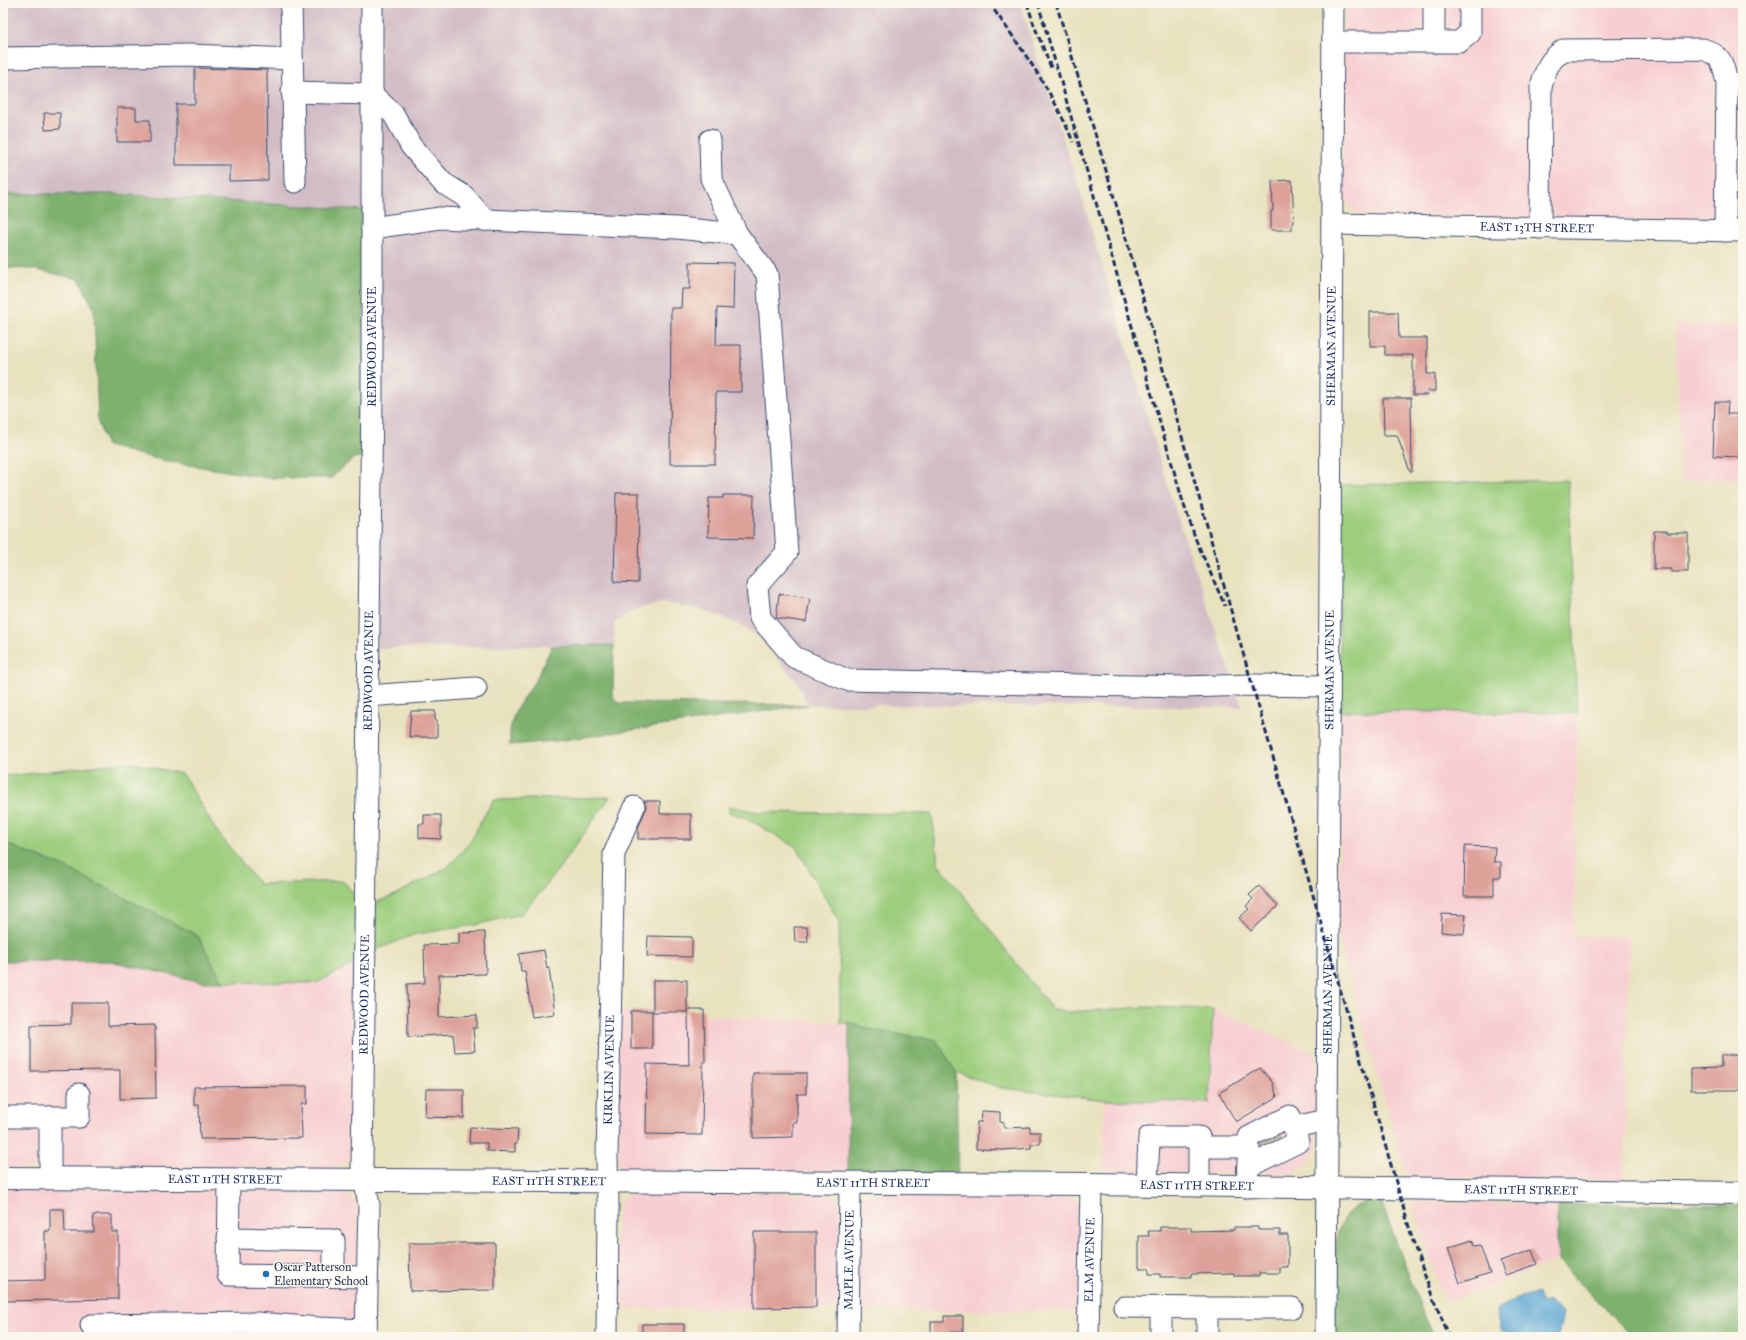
<svg xmlns="http://www.w3.org/2000/svg" width="1746" height="1340" font-family="'IM FELL Great Primer',serif">
	<style>
		.built { fill: #f7cfd2 }
		.industrial { fill: #d2bdc6 }
		.green { fill: #9dce7e; stroke: #5c7e6e }
		.forest { fill: #7eb16d; stroke: #4c7066 }
		.water { fill: #5ba7d4; stroke: #3b6b99 }
		.building { fill: #dda19a }
		.lines { fill: none; stroke-linecap: round; stroke-linejoin: round }
		.minor-tunnel { stroke: #c0beac; stroke-width: 21; stroke-dasharray: 21 10; stroke-linecap: butt }
		.minor-casing { stroke: #3a4a6d; stroke-width: 23 }
		.major-casing { stroke: #3a4a6d; stroke-width: 24 }
		.minor { stroke: #fff; stroke-width: 21 }
		.major { stroke: #fff; stroke-width: 22 }
		.rail { stroke: #1b2f5e; stroke-width: 3; stroke-dasharray: 6 3; stroke-linecap: butt }
		.poi-dot { fill: #1f6fb2; stroke: #fbf7ec; stroke-width: 1.5 }
		.labels { text-anchor: middle; stroke-width: 3; stroke-linejoin: round; paint-order: stroke }
		.street-label { font-size: 12px; fill: #1b2f5e; stroke: #fbf7ec }
		.poi-label { font-size: 12px; fill: #1b2f5e; stroke: #fbf7ec; text-anchor: start }
	</style>
	<rect width="100%" height="100%" fill="#fbf7ec"/>
	<filter id="ink" filterUnits="userSpaceOnUse"><feTurbulence type="fractalNoise" baseFrequency=".025" numOctaves="2"/><feDisplacementMap in="SourceGraphic" scale="8" xChannelSelector="R" yChannelSelector="G"/><feConvolveMatrix kernelMatrix="1 2 1 2 8 2 1 2 1" color-interpolation-filters="sRGB"/></filter>
	<filter id="wash" filterUnits="userSpaceOnUse"><feTurbulence type="fractalNoise" baseFrequency=".012" numOctaves="4" result="noise"/><feDisplacementMap in="SourceGraphic" scale="16" xChannelSelector="R" yChannelSelector="G"/><feGaussianBlur stdDeviation="0.9" result="paint"/><feColorMatrix in="noise" values="0 0 0 0 0 0 0 0 0 0 0 0 0 0 0 0 0 1.4 0 .05"/><feComposite in="paint" operator="in"/></filter>
	<g filter="url(#wash)">
		<rect width="100%" height="100%" fill="#e9e2bf"/>
		<path class="built" d="M1344,3H1743V222L1359,215L1348,206L1343,192Z
			M1676,325L1743,326V480H1681Z
			M1341,711L1577,713L1574,936L1629,937L1624,1180L1407,1177L1339,941Z
			M3,961H111L202,982L356,963L352,1149L348,1160L335,1169L3,1168Z
			M1213,1009L1316,1054L1317,1147L1312,1158L1300,1169L1291,1173L1280,1174L1103,1172L1105,1100L1209,1103Z
			M618,1011L849,1023L848,1173L628,1171L618,1167Z
			M3,1188L338,1191L343,1192L355,1203L359,1214V1337H3Z
			M634,1192L830,1194L837,1199L840,1205L841,1310L615,1308L617,1211L622,1199Z
			M869,1193L986,1194L1072,1197L1077,1201L1081,1207L1080,1311H856L860,1200Z
			M1413,1202L1558,1204V1261L1445,1302L1434,1273Z"/>
		<path class="industrial" d="M3,3H364V210L114,194H3Z
			M380,3H1020L1083,201L1176,513L1242,707L808,705L797,682L758,636L736,623L701,609L663,603L636,609L614,623V645L377,648Z"/>
		<path class="green" d="M1568,480L1577,713L1341,711L1337,485Z
			M127,762L183,774L215,829L259,884L343,881L357,897L356,963L316,983L223,982L198,936L65,867L3,843V774L8,776Z
			M610,797L549,882L521,914L475,925L416,934L378,949L373,953L374,903L395,895L448,867L469,843L493,800Z
			M729,806L757,812L932,814L938,863L1052,1009L1065,1012L1147,1007L1213,1009L1209,1103L1105,1100L1001,1088L956,1072L936,1040L877,1031L849,1023H840L839,922L796,847L748,819L729,812Z"/>
		<path class="forest" d="M3,194H114L364,210L363,457L354,458L331,478H268L165,461L107,446L98,423L94,309L79,279L32,269L3,268Z
			M614,645L613,697L618,703L808,705L556,741L510,745C508,712 522,703 537,677C542,667 547,657 552,646Z
			M3,843L65,867L198,936L223,982H202L111,961H3Z
			M849,1023L877,1031L936,1040L956,1072L958,1174L848,1173Z
			M1370,1201H1381L1424,1316L1434,1337H1334L1336,1241C1340,1220 1348,1206 1370,1201Z
			M1558,1204L1743,1205V1337H1634L1558,1261Z"/>
		<path class="water" d="M1538,1293L1541,1303L1548,1301L1563,1312L1558,1337H1529L1500,1330L1496,1310L1517,1298Z"/>
		<g id="blocks">
			<path class="building" d="M195,68L267,70L268,180L229,181V165H176V104H195Z
				M117,108H136V120H150V142H117Z
				M44,113H60V129L45,130Z
				M1292,180L1294,223H1292V230H1271V211H1273L1272,181Z
				M690,262L734,263L733,309L717,308L716,345H741V392H716L715,464H670L671,308H681L682,289H690Z
				M1370,312H1398L1399,338H1427V374H1435V391H1427L1428,395H1413V355H1385V346H1370Z
				M1383,398H1411L1412,472H1410L1397,435H1384Z
				M1715,402H1728L1727,414H1743V457L1713,456Z
				M616,493H639L638,583L614,582Z
				M723,495H754L753,538L708,537L709,498H723Z
				M1654,531H1667V533H1688V572H1671V569H1654Z
				M779,594L810,598L806,622L776,618Z
				M411,711H435V720H437V737H409Z
				M644,801H660V814H691V839H638V828L645,811L646,806Z
				M424,815H441V839L419,838V824H424Z
				M1465,846L1495,847L1494,862H1501V877H1494V896H1464Z
				M1259,886L1278,906L1251,931L1239,918L1249,909L1246,906L1253,899L1249,895Z
				M1442,914L1466,915L1464,934L1441,932Z
				M794,927H807L808,942H795Z
				M485,932L486,974L439,975V1017L477,1015V1028H473L475,1051L455,1052L453,1034L408,1037L407,984L425,983L424,945L459,944V933Z
				M648,936L692,937V957L647,956Z
				M544,950L547,969L549,968L555,1014L532,1017L525,971H521L519,954Z
				M653,980H687V1012H653Z
				M71,1003H108V1026L155,1025L156,1098L120,1099V1070L31,1071V1025L71,1024Z
				M688,1010H704L705,1062H703L702,1135L646,1134L647,1064L689,1065Z
				M631,1011H652V1049H631Z
				M1721,1055H1743V1090H1691V1069L1721,1068Z
				M1260,1068L1272,1082L1277,1097L1236,1122L1219,1093Z
				M753,1073H806V1094H797V1122H793V1137L753,1138Z
				M307,1086V1104H301L302,1138L200,1139L199,1105H194V1087Z
				M426,1089H464V1118L425,1117Z
				M982,1111L1000,1112V1122L1004,1123V1128L1030,1127V1132H1040V1144H1031V1148L1003,1150L976,1149L977,1122H981Z
				M470,1127L518,1129L517,1144H515V1152L487,1151V1143H469Z
				M50,1209H64L65,1232H94L93,1215H112V1232H118V1299L3,1301V1281L45,1280V1231H50Z
				M1160,1227H1191V1231L1234,1230V1227H1258V1230H1280V1235H1288V1267H1280V1273H1259V1276H1234V1273L1191,1274V1277H1160V1274H1149V1268H1139V1236H1149L1148,1231H1160Z
				M754,1232H816V1307L754,1308Z
				M1472,1240L1474,1246L1480,1245L1490,1273L1460,1283L1448,1248Z
				M409,1243H495V1290L410,1291Z
				M1532,1250L1537,1264L1505,1275L1500,1261Z
				M944,1316H963V1332H951V1337H931V1322H944Z
				M642,1324H684V1337H642Z"/>
		</g>
	</g>
	<g filter="url(#ink)">
		<use href="#blocks" fill-opacity="0" stroke="#3a4a6d" stroke-width="1"/>
		<g class="lines">
			<path class="minor-tunnel" d="M1266,1134L1275,1148"/>
			<defs>
				<g id="minor">
					<path d="M291,3L295,182"/>
					<path d="M1333,42H1459L1470,33V3"/>
					<path d="M1434,42V3"/>
					<path d="M3,58L189,55L292,59"/>
					<path d="M292,92L372,94L394,115L411,146L443,183L464,196L485,220"/>
					<path d="M710,140L711,178L737,234"/>
					<path id="s1" d="M1332,224L1743,231"/>
					<path d="M372,228L440,218L677,228L737,234L767,274L787,552L757,586L760,618L794,657L847,680L1183,687L1252,685L1329,686"/>
					<path d="M1540,228L1541,87C1546,68 1548,62 1563,50L1703,49C1723,56 1723,64 1727,83L1725,231"/>
					<path d="M368,696L476,688"/>
					<path d="M3,1117H50V1178"/>
					<path d="M50,1117H79V1094"/>
					<path d="M1199,1147H1249"/>
					<path d="M1248,1167L1298,1142L1294,1127"/>
					<path d="M229,1180L228,1275L367,1277"/>
					<path d="M1147,1185L1149,1137H1199V1186"/>
					<path d="M1247,1187L1249,1137L1290,1116L1294,1127L1327,1120"/>
					<path d="M228,1238L334,1240V1276"/>
					<path d="M1124,1307L1207,1308"/>
					<path d="M1161,1308V1337"/>
					<path d="M91,1325L257,1323L319,1328L366,1330"/>
					<path id="s2" d="M366,1337L369,1205L362,1166L372,396V3"/>
					<path id="s3" d="M607,1337L608,1205L607,1156L614,854L634,807"/>
					<path id="s4" d="M848,1337L850,1183"/>
					<path id="s5" d="M1088,1337L1091,1184"/>
					<path d="M1207,1337V1308H1292"/>
					<path id="s6" d="M1326,1337L1333,3"/>
				</g>
				<g id="major">
					<path id="s7" d="M3,1178L1091,1184L1743,1193"/>
				</g>
			</defs>
			<use href="#minor" class="minor-casing"/>
			<use href="#major" class="major-casing"/>
			<use href="#minor" class="minor"/>
			<use href="#major" class="major"/>
			<path class="rail" d="M989,3C1020,46 1054,93 1073,142
				M1027,3L1034,25L1052,70
				M1038,3L1183,502L1196,540L1225,606
				M1056,3L1122,224L1239,639L1415,1248L1434,1301L1450,1337"/>
		</g>
	</g>
	<circle class="poi-dot" cx="266" cy="1274" r="4"/>
	<g class="labels">
		<g class="street-label">
			<text dy="4" stroke="none"><textPath href="#s1" startOffset="205">EAST 13TH STREET</textPath></text>
			<text dy="4" stroke="none"><textPath href="#s2" startOffset="991">REDWOOD AVENUE</textPath></text>
			<text dy="4" stroke="none"><textPath href="#s6" startOffset="991">SHERMAN AVENUE</textPath></text>
			<text dy="4" stroke="none"><textPath href="#s2" startOffset="667">REDWOOD AVENUE</textPath></text>
			<text dy="4" stroke="none"><textPath href="#s6" startOffset="667">SHERMAN AVENUE</textPath></text>
			<text dy="4" stroke="none"><textPath href="#s2" startOffset="343">REDWOOD AVENUE</textPath></text>
			<text dy="4" stroke="none"><textPath href="#s6" startOffset="343">SHERMAN AVENUE</textPath></text>
			<text dy="4" stroke="none"><textPath href="#s3" startOffset="267">KIRKLIN AVENUE</textPath></text>
			<text dy="4" stroke="none"><textPath href="#s7" startOffset="222">EAST 11TH STREET</textPath></text>
			<text dy="4" stroke="none"><textPath href="#s7" startOffset="546">EAST 11TH STREET</textPath></text>
			<text dy="4" stroke="none"><textPath href="#s7" startOffset="870">EAST 11TH STREET</textPath></text>
			<text dy="4" stroke="none"><textPath href="#s7" startOffset="1194">EAST 11TH STREET</textPath></text>
			<text dy="4" stroke="none"><textPath href="#s7" startOffset="1518">EAST 11TH STREET</textPath></text>
			<text dy="4" stroke="none"><textPath href="#s4" startOffset="77">MAPLE AVENUE</textPath></text>
			<text dy="4" stroke="none"><textPath href="#s5" startOffset="77">ELM AVENUE</textPath></text>
		</g>
		<g class="poi-label">
			<text x="274" y="1271">Oscar Patterson<tspan x="274" dy="14">Elementary School</tspan></text>
		</g>
	</g>
	<rect width="1746" height="1340" fill="none" stroke="#fbf7ec" stroke-width="16"/>
</svg>
